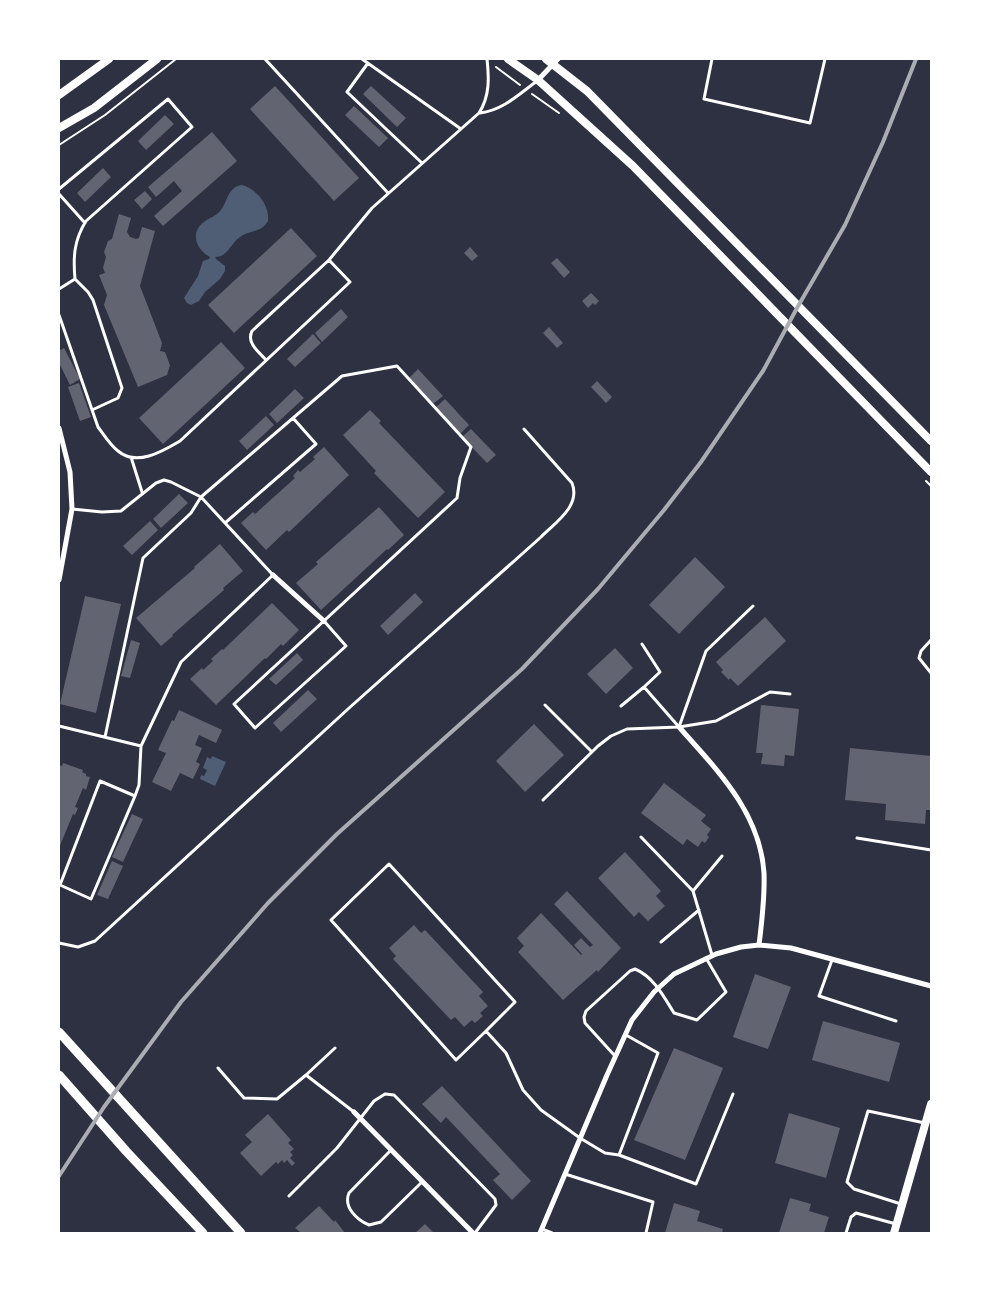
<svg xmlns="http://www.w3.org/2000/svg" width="990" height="1292" font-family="'Noto Sans',sans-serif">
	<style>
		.water { fill: #4f5d75 }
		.building { fill: #626471 }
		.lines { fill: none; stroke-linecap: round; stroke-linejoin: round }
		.path { stroke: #fff; stroke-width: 2 }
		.service { stroke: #fff; stroke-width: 3 }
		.minor { stroke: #fff; stroke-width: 5 }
		.tertiary { stroke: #fff; stroke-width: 8 }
		.secondary { stroke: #fff; stroke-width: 9 }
		.rail { stroke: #abadb3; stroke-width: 4 }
	</style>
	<rect width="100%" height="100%" fill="#2d3142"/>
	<path class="water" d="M242,185C257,189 270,206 268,221C261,233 250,230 240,237C230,244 228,257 215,257L216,259L225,266V271L220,279L205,292L199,301L191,305L187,303L184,298L198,276L203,261L209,259L210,257C197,250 189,233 204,222C209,218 216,216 220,211C228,202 227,187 242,185Z
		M212,756L226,762L215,786L200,779L201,775L204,776L207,770L203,768L207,757L211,759Z"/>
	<path class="building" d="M275,86L359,178L334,201L250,109Z
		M371,86L406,118L397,127L363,94Z
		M354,106L388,138L379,147L345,115Z
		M165,115L174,124L146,150L138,141Z
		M212,132L237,161L163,226L154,216L182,191L174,181L156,197L148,187Z
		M103,168L111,177L85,202L77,193Z
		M145,191L152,199L142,209L134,200Z
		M119,214L131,218L127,232L130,237L136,239L139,238L142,227L155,231L140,286L162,343L160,351L165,352L170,365L167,375L138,387L104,305L107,295L99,275L105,273L103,268L106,257L104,252L108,241L112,239Z
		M291,228L317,256L234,333L208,305Z
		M470,247L478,256L472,261L464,253Z
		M557,258L570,272L564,278L551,263Z
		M591,293L599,301L595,305L593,303L588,308L582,301Z
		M341,309L348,317L322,342L315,333Z
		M549,327L563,343L557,348L543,333Z
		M313,334L321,343L295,367L287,359Z
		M221,342L245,368L163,444L139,418Z
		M64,348L80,379L70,385L59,363V351Z
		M418,369L443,396L433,404L409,378Z
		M597,381L612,397L606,403L591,387Z
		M79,383L91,417L80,421L68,387Z
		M295,389L304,398L277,423L269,414Z
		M445,399L469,425L460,434L436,407Z
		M370,410L381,421L379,423L445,492L418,518L374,473L376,471L343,435Z
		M266,416L274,425L247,450L239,441Z
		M471,429L496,455L487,463L462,437Z
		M324,447L349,475L289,532L287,530L266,550L241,523L253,512L255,514L295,478L293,476L298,470L300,472L315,459L313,457Z
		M179,494L188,503L161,528L153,519Z
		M379,507L404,535L388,550L387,549L321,610L296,583L318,564L316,562Z
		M150,521L158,530L132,555L123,546Z
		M220,544L243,571L223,588L224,590L172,635L173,636L161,646L136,618L195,568L194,567Z
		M695,557L725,587L679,634L649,605Z
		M415,593L423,602L388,635L380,626Z
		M85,596L121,604L96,713L60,704Z
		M272,603L299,630L283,646L281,644L266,659L265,658L216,705L190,679L202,668L203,670L213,661L211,659L222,649L223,650Z
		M765,617L786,641L738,686L730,678L729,680L721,672L723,670L716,662Z
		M131,640L140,643L130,678L121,676Z
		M615,648L633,668L606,694L587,674Z
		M297,653L303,660L276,685L269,679Z
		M308,690L317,699L281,732L273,723Z
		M761,705L799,709L794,756L785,755L784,766L761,764L763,753H756Z
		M179,710L222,730L216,743L199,735L195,745L202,748L196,762L200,764L193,779L180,773L171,791L152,782L166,753L158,750L172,720L174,721Z
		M534,724L564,755L525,792L496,761Z
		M850,748L931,756V810H926L925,824L885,820L886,804L845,800Z
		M63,763L83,770L82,772L86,774V776L90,777L86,790L83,788L75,807L78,808L75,815L73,814L59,848V765L62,766Z
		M664,783L706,815L701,821L711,829L707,835L709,837L705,843L702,841L698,847L687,839L683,845L641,813Z
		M132,814L143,819L123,862L112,857Z
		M625,852L661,891L656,896L665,906L648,921L639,912L634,917L598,878Z
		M112,861L123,866L108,899L97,895Z
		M567,891L621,948L598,972L597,970L563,1000L518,952L524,946L517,938L541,913L581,955L582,954L574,945L581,938L590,947L593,945L554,904Z
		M414,925L421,933L425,930L483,992L479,996L488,1006L480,1013L483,1016L475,1023L472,1020L464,1027L455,1017L451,1020L393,959L396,956L389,948Z
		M755,974L791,987L768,1049L733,1037Z
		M823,1021L900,1043L889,1082L812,1060Z
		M674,1048L723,1068L685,1160L634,1140Z
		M442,1086L531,1181L512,1200L493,1180L500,1174L446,1117L441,1123L422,1104Z
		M789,1113L840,1128L826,1178L775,1163Z
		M268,1114L291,1140L288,1143L294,1149L290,1152L293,1155L290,1158L295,1163L292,1166L287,1160L284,1163L282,1160L278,1164L276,1162L261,1176L240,1153L252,1142L245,1135Z
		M790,1198L811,1204L809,1211L829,1217L824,1233H779Z
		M674,1203L700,1211L697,1221L723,1229L722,1233H665Z
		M319,1206L334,1222L335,1220L345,1233H301L295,1228Z
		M425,1224L434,1233H415Z"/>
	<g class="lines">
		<path class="path" d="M496,67L520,85
			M532,94L559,113
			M59,145L105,115L176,59
			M926,481L931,486"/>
		<path class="service" d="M265,59L388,193
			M362,59L461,129
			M712,59L704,99L810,123L825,59
			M368,63L347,92L422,163
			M480,113C503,110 518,95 537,81
			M59,189L168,99L192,127L86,221C74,240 73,257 75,279L59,289
			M59,194L85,223
			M75,279L88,292L93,300L122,388L118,398L92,410
			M59,315L98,427C104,435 110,445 118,451C137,467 163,451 180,441L350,282L329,260L372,208L479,113C490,96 489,78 487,59
			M266,360C259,352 246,343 252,331L329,260
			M131,457L142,492
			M225,523L316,444L293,418
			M931,640L921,651L919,658L931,673
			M642,644L660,672L644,687
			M545,705L592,752
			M621,706L644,687L679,727
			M59,726L141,746L181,662L273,575L201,497L171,482L164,480L156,483L121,511L102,512L72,509
			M679,727L706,651L753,606
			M105,737L143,558L191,513L201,497L342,376L397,366L471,447L460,478L457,498L234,704L255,728L346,646L324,621
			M135,796L100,781L60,885L91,899L135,796L139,785L141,746
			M543,800L598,746L611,736L627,729L679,727L716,721L770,692L790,694
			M641,837L693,891L712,955
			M857,838L931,850
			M693,891L722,856
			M661,942L699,910
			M59,943L78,947L95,941L348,709L541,537C556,522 581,506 572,483L524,429
			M832,960L819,996L896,1021
			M486,1031L456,1060L331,920L389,864L515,1002L486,1031L506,1053L523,1090L541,1110L580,1138L605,1153L619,1155L658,1053L626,1035
			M615,1056L585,1023L584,1017L586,1011L630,971L635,969C654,977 664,997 674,1013L697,1020L726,992L706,958
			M218,1068L244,1098L277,1099L306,1075L335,1048
			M306,1075L354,1112
			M391,1150L349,1193C343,1207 357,1220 369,1225L381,1222L422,1182
			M619,1155L696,1184L733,1094
			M565,1174L653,1202L646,1233
			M289,1196L337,1148L374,1101L385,1094L394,1095L397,1098L495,1199L496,1205L475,1233
			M901,1204L854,1189L847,1182L868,1111L925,1123
			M542,1229L552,1233
			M846,1233L851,1217L856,1213L896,1224"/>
		<path class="minor" d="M538,80L558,59
			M59,428L70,472L72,509L59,580
			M273,575L324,621
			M679,727C717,770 760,812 764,873C765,897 762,921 759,945
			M354,1112L473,1233
			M540,1233L607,1075L632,1020L654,992L674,974L716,954L741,947L759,945L791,948L931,986"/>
		<path class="tertiary" d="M508,59L538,80L633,166L931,472
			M546,59L587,91L931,441
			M59,95L109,59
			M59,128L94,108L157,59
			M894,1233L931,1104"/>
		<path class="secondary" d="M59,1032L241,1233
			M59,1075L126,1151L203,1233"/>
		<path class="rail" d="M59,1176L104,1107L181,1002L268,903L337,834L522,669L598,589L664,510L701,462L763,371L797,308L845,225L883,142L916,59"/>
	</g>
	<rect width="990" height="1292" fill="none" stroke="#ffffff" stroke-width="120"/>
</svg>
